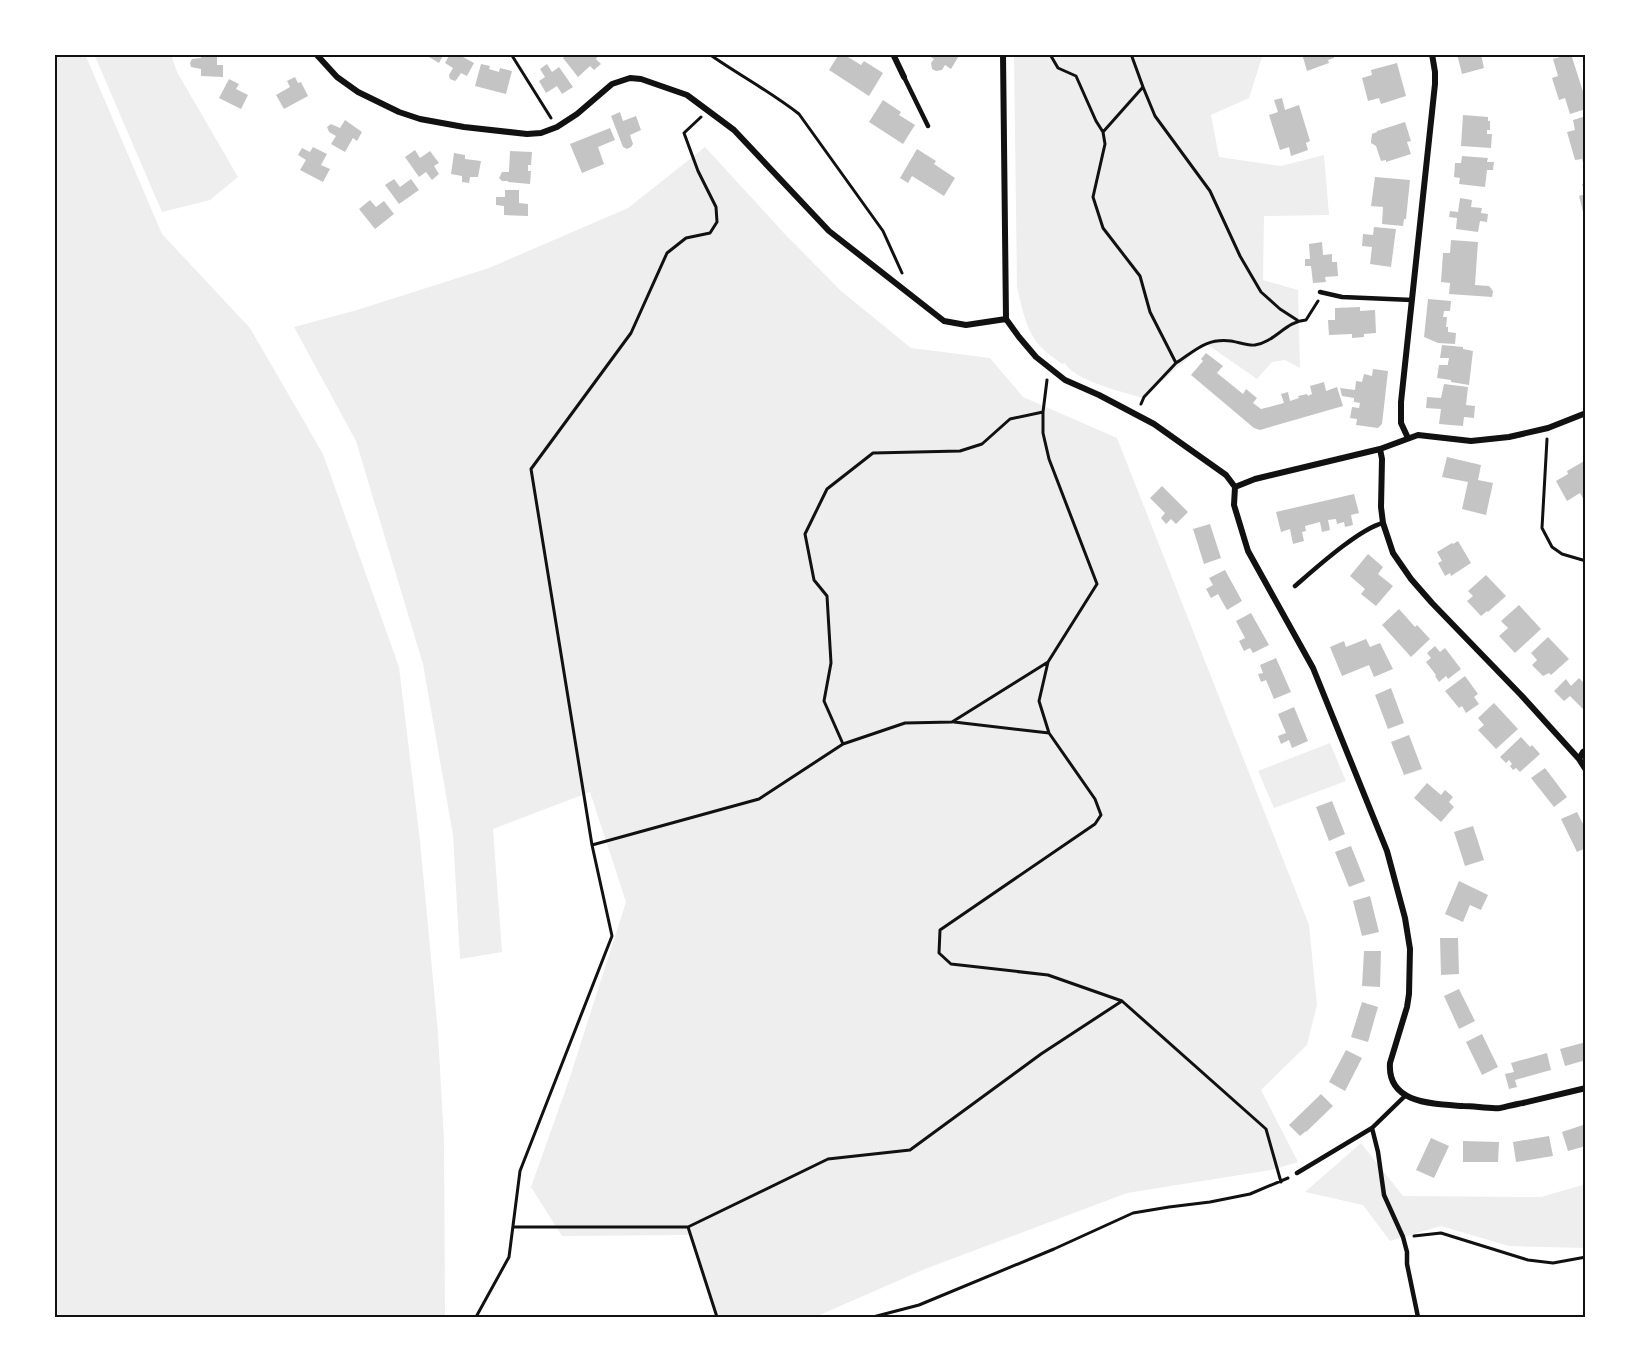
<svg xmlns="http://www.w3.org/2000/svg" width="1640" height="1371" font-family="Arial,sans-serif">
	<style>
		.green { fill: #eee }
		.building { fill: #c4c4c4 }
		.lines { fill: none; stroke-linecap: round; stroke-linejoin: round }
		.path { stroke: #111; stroke-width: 3 }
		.service { stroke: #111; stroke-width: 4.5 }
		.minor { stroke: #111; stroke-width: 6 }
		.neatline { fill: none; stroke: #111; stroke-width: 2 }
	</style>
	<rect width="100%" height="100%" fill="#fff"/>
	<path class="green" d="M54,54H85L162,234L250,328L323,454L399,667L420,841L438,1033L444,1141L445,1317H54Z
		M94,54H171L177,72L238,177L210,200L162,212Z
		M1014,54H1263L1249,98L1211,115L1219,157L1281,166L1324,155L1329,215L1264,216L1263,280L1298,290L1300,368L1285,360L1272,362L1257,379L1205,343L1143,398C1125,393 1073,380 1065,363L1062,364C1056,359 1049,355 1043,349C1026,333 1023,310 1017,288Z
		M705,147L783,232L841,291L911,348L990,358L1023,397L1117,438L1309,925L1317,1005L1307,1045L1261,1090L1298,1162L1271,1170L1127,1193L925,1269L815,1317H718L690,1235L562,1236L531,1187L569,1080L626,902L590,792L493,829L502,952L460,959L453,835L423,664L356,441L294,327L357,310L489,268L628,208Z
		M1330,743L1346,781L1274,808L1258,771Z
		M1361,1143L1403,1196L1541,1197L1586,1184V1248L1509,1246L1441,1226L1390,1241L1363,1205L1305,1192Z"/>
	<path class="building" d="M201,54H217V65H223V77L201,76V69L191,67L190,63L192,59L201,58Z
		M424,54H444L439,63Z
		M450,54H465L463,57L474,63L467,76L461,73L457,79L455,81L450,79L449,75L453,68L445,63Z
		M567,54H572L575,57L578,54H595L597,57L596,59L601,64L594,70L590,66L578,77L563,58Z
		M839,54H843L861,65L864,61L883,73L869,96L829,70Z
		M926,54H960L951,69L945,65L942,70L936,71L932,69L931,63L934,59Z
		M1302,54H1333L1334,58L1328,60L1329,63L1307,71Z
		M1457,54H1481L1484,68L1462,74Z
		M1571,54L1586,101V109L1570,114L1565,98L1559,100L1552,78L1558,76L1553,59Z
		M1397,63L1406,96L1381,104L1379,98L1368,101L1362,78L1372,75L1371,70Z
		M481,64L490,66L489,69L499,72L500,68L512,71L506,94L475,86Z
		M547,64L552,72L559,67L573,87L562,94L557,86L546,93L539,81L545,77L540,69Z
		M295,77L298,83L301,82L308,96L284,109L276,95L290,87L287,81Z
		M229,79L239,84L236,89L248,95L241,109L219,98Z
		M1282,98L1285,110L1299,105L1310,141L1306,143L1308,150L1291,156L1289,147L1280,150L1269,115L1278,112L1274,100Z
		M883,100L901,112L899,115L915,125L903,144L869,122Z
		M620,112L623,121L636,116L641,130L630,135L633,144L631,147L627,149L623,147L611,116Z
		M1463,115L1488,117V121H1490V130H1487V134H1492L1491,148L1461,146Z
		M1586,116V169H1585L1582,159L1575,160L1567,132L1575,130L1573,120Z
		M345,120L362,132L357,141L353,138L345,152L331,144L336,136L329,132L327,127L331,124L340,128Z
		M1405,122L1411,141L1407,142L1411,154L1386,162V160L1381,161L1376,146L1371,143V141L1372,134L1377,132V131Z
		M610,128L615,140L598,147L604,164L582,173L570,144Z
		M313,147L327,154L321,165L330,169L323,182L300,170L306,160L298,155L302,148L310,152Z
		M917,149L936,161L934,164L955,178L944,196L912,176L908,183L900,178Z
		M415,150L420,158L430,151L439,163L434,166L439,174L432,180L426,172L419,177L405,157Z
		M510,151L532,152L531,165H528V171H531L530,184L508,182V181H502L499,178L502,172H509Z
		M454,153L465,155V159L481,161L478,177H470L469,183L462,182V176L451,174Z
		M1462,156L1488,158L1487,162H1494L1493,170H1487L1485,187L1459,184L1460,178L1454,177L1455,163H1461Z
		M1375,177L1410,180L1406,219H1404L1403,226L1382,224L1383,207L1371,206Z
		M394,179L400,187L411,179L419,190L399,204L385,185Z
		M1586,183V211L1583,212L1579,196L1585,194L1582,184Z
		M505,190H519V203L528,204V216L504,215V206L496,205V197H505Z
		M1460,198L1472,200L1471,207L1482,208L1481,213L1488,214L1487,222L1480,221L1478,232L1456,229L1457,218L1449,217L1450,211L1458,212Z
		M370,200L376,207L384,201L394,214L375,229L359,209Z
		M1374,227L1396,229L1391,267L1370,264L1372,247L1362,246L1363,234L1373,235Z
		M1451,240L1478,242L1475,285L1489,286L1493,291L1492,297L1449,294L1450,283L1441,282L1443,253H1450Z
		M1322,242L1323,255L1332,254V262H1337L1338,276L1325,277L1326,282L1313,283L1311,266H1305V259H1310L1309,244Z
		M1428,299L1451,301L1450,311H1444L1443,317H1447L1446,327H1448V332L1456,333L1455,344L1438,343L1424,337Z
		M1360,307V311L1375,310L1376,333L1364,334V337L1352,338V334L1329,335L1328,320H1335V308Z
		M1442,345L1463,347V349L1473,351L1469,385L1451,382V380L1437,378L1439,365H1448V363L1449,358H1440Z
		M1206,353L1223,366L1217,373L1243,394L1246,389L1257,398L1253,403L1261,409L1284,403L1281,394L1288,392L1290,401L1299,398L1298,396L1307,394L1308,396L1312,394L1310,386L1324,382L1326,391L1337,387L1343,406L1260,430L1254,428L1191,375L1203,361L1201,359Z
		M1373,369L1388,371L1382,424L1378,428L1356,425L1357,419L1350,418L1352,407L1359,408L1360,403L1354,402V398L1342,396L1340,388L1355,390L1356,381L1362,382L1364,374L1372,376Z
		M1444,384L1468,387L1466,405L1475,406L1474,418L1464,417L1463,426L1439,424L1441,409L1426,408L1427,397L1441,398Z
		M1447,457L1481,465L1478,480L1493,483L1486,515L1462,509L1468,482L1442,477Z
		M1586,460V504L1580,493L1567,501L1556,481L1568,474L1567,471Z
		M1162,486L1188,512L1176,524L1171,519L1166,524L1161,518L1165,513L1150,498Z
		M1354,494L1359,513L1351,515L1353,525L1345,527L1344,522L1337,524L1336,519L1328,520L1330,530L1322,532L1320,522L1305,526L1306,531L1302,532L1304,541L1293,544L1290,529L1281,532L1276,512Z
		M1210,524L1221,558L1204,564L1193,529Z
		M1458,541L1471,563L1451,576L1450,573L1445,576L1438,563L1442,561L1437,552L1452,543L1453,544Z
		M1368,554L1383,567L1378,574L1393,586L1376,606L1361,594L1365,589L1350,576Z
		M1225,570L1242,601L1227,610L1218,594L1211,598L1206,589L1213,585L1209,578Z
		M1486,575L1506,596L1488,612L1487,611L1481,616L1467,601L1473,596L1468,591Z
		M1519,605L1541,629L1515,653L1499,636L1508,628L1501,621Z
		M1399,609L1415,627L1417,625L1430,639L1411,657L1382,625Z
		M1251,613L1269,645L1253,653L1250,648L1244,651L1239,641L1245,638L1236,621Z
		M1548,637L1569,659L1551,675L1549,673L1543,676L1532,665L1537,660L1531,653Z
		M1366,639L1370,647L1380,643L1393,669L1374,677L1369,665L1342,676L1330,647L1344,641L1346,647Z
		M1435,646L1440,652L1445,648L1461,669L1448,679L1446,676L1439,682L1435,676L1436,675L1426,662L1431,658L1427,653Z
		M1276,658L1291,692L1274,699L1266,680L1261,682L1258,674L1263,673L1260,665Z
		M1465,676L1478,694L1474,697L1479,704L1466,713L1462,706L1459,708L1445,691Z
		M1579,678L1585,684L1586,683V706L1583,709L1570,696L1564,701L1554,691L1566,679L1571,686Z
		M1391,688L1404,723L1388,729L1375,695Z
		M1494,703L1518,729L1496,749L1478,730L1484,725L1478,718Z
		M1294,707L1308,741L1292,748L1289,740L1281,744L1278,736L1286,733L1278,714Z
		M1409,735L1422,769L1404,775L1391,742Z
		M1521,737L1530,747L1532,745L1540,754L1520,772L1516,768L1513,770L1510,766L1512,764L1509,760L1506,763L1500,757Z
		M1545,768L1567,797L1554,807L1531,778Z
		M1427,783L1441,795L1445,790L1453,797L1449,802L1454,807L1441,822L1414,798Z
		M1332,801L1345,834L1329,841L1316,807Z
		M1577,812L1586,830V848L1577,852L1561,819Z
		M1473,826L1484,860L1465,866L1454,832Z
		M1351,846L1365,881L1349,887L1335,852Z
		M1459,881L1488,895L1481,910L1470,905L1463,922L1445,914Z
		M1370,896L1379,932L1362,936L1353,901Z
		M1440,938H1458L1459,974L1441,975Z
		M1364,951H1381L1380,987L1362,986Z
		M1459,989L1475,1021L1459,1029L1444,996Z
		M1362,1002L1378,1007L1368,1042L1351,1037Z
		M1482,1034L1498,1067L1482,1075L1466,1042Z
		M1586,1042V1060L1565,1066L1560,1049Z
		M1346,1050L1362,1058L1345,1091L1329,1082Z
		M1547,1053L1551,1070L1515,1080L1517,1087L1509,1089L1505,1074L1514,1072L1511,1063Z
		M1321,1094L1333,1106L1306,1132V1131L1300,1136L1289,1125Z
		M1586,1124V1146L1568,1151L1562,1132Z
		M1549,1136L1553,1156L1516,1162L1513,1142Z
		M1431,1138L1449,1146L1434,1178L1416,1170Z
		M1463,1141L1499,1142L1498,1162H1463Z"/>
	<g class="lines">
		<path class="path" d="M511,54L551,118
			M709,54C739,75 771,92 799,114L883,231L902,273
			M1052,54L1051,56L1058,68L1076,76L1096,121L1103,132L1105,144L1093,197L1103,228L1140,276L1150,312L1176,363L1144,397L1141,404
			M1131,54L1143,87L1155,116L1210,191L1240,256L1261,292L1280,309L1297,320
			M1103,132L1143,87
			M1176,363C1196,350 1206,338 1231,341C1238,342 1248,346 1255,345C1275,342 1286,321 1306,320L1318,301
			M1047,380L1043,412V433L1049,459L1097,584L1048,662L1039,701L1049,733L1095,799L1101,815L1095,824L940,930L939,953L951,964L1048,975L1122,1001
			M1043,412L1010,419L982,444L960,451L873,453L827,489L805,534L814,580L827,596L831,663L824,701L843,744L905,723L952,722L1048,662
			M1547,439L1542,528L1552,547L1562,554L1586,561
			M954,722L1049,733
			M592,845L759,799L843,744
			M513,1227H688L717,1317
			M688,1227L828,1159L910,1150L1041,1054L1122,1001L1266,1129L1281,1182
			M1414,1236L1441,1233L1528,1260L1553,1263L1586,1257
			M476,1317L509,1257L520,1171L612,936L592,845L531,469L631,333L667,253L686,238L710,233L717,222L716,207L698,171L684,133L701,117
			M873,1317L919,1305L1054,1249L1133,1213L1169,1207L1210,1202L1250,1194L1288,1178"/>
		<path class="service" d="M904,77L928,126
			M1320,292L1342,297L1412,300
			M1295,586C1316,568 1359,529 1383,523
			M1406,1095L1372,1128L1378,1152L1384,1195L1403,1237L1407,1252V1264L1418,1317
			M1297,1173L1372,1128"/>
		<path class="minor" d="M316,54L337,77L358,92L399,112L420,119L464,127L527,134L541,133L557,127L577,114L612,84L630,78L641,79L687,95L734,130L829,231L944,321L966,325L1006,319
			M893,54L904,77
			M1003,54L1006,319L1019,337L1036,357L1065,380L1099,395L1154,424L1226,475L1235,487
			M1408,438L1401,423V402L1435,84V72L1432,54
			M1380,449L1382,459L1381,507L1383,523L1393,553L1411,579L1432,603L1521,695L1579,759L1586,770
			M1235,487L1234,505L1248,551L1313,668L1387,851L1405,918L1410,949L1409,994L1407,1007L1390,1063C1387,1104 1433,1104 1463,1106C1475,1106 1488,1109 1500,1108C1507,1107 1515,1104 1523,1103C1544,1098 1565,1093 1586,1088
			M1235,487L1255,479L1380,449L1418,435L1471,441L1509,437L1548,428L1586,413
			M1579,759L1583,752L1586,750"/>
	</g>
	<rect width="1640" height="1371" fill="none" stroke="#ffffff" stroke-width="111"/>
	<rect x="56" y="56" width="1528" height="1260" class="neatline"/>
</svg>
